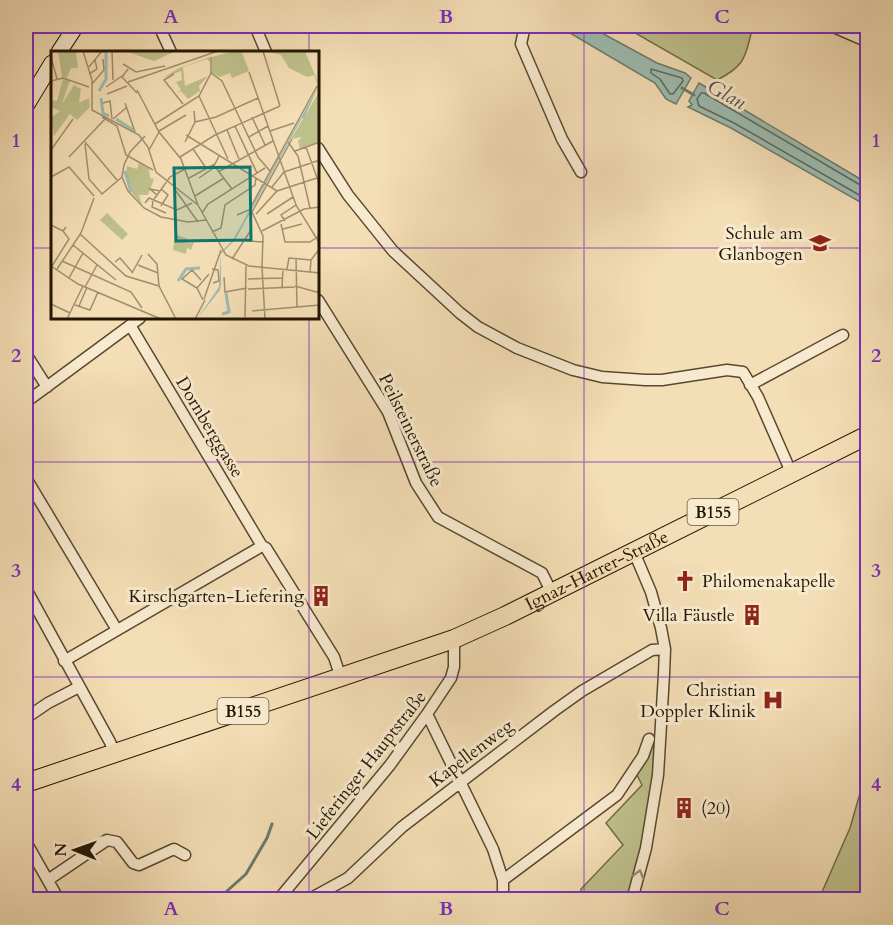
<svg xmlns="http://www.w3.org/2000/svg" width="893" height="925" font-family="Cardo,serif">
	<style>
		.green { fill: #bec08b; stroke: #716b47; stroke-width: 1.5 }
		.water { fill: #9cbcb1; stroke: #6c7a6b; stroke-width: 1.5 }
		.lines { fill: none; stroke-linecap: round; stroke-linejoin: round }
		.shore { stroke: #60695a; stroke-width: 1.5 }
		.stream { stroke: #6c7a6b; stroke-width: 3 }
		.street-casing { stroke: #584830; stroke-width: 13 }
		.secondary-casing { stroke: #241603; stroke-width: 17 }
		.primary-casing { stroke: #241603; stroke-width: 20 }
		.street { stroke: #f8eacf; stroke-width: 10 }
		.secondary { stroke: #f8eacf; stroke-width: 15 }
		.primary { stroke: #f4deb5; stroke-width: 18 }
		.oneway { stroke: #998b73 }
		.grid { fill: none; stroke: #7b2cbf; stroke-width: 1.5; stroke-opacity: 0.55 }
		.labels { text-anchor: middle; stroke-width: 6; stroke-linejoin: round; paint-order: stroke }
		.shield { fill: #f8eacf; stroke: #645640; stroke-width: 1.5 }
		.shield-label { font-size: 16px; font-weight: bold; fill: #241603 }
		.poi-label { font-size: 18px; fill: #241603; stroke: #f8eacf; text-anchor: end }
		.street-label { font-size: 18px; fill: #241603; stroke: #f8eacf }
		.water-label { font-size: 20px; font-style: italic; fill: #4e5040; stroke: #f8eacf }
		.inset-river { fill: none; stroke: #9cbcb1; stroke-width: 3 }
		.inset-road { fill: none; stroke: #a18e6e; stroke-width: 1.5 }
		.view { fill: #0f766e; fill-opacity: 0.15; stroke: #0f766e; stroke-width: 3 }
		.inset-edge { fill: none; stroke: #241603; stroke-width: 3 }
		.neatline { fill: none; stroke: #7b2cbf; stroke-width: 2 }
		.grid-label { font-size: 20px; text-anchor: middle; font-weight: bold; fill: #7b2cbf }
	</style>
	<rect width="100%" height="100%" fill="#f4deb5"/>
	<filter id="stains"><feTurbulence type="fractalNoise" baseFrequency=".00333" numOctaves="4"/><feColorMatrix values="0 0 0 0 .2 0 0 0 0 .09 0 0 0 0 .02 0 0 0 .5 -.17"/></filter>
	<radialGradient id="worn" r=".72"><stop offset=".6" stop-color="#630" stop-opacity="0"/><stop offset="1" stop-color="#630" stop-opacity=".3"/></radialGradient>
	<path class="green" d="M623,26H753C745,56 747,65 717,80Z
		M658,732L647,821L629,899L579,900L581,889L623,845L606,823L642,785L636,773L652,737Z
		M867,769V899H819L850,828Z"/>
	<path class="water" d="M558,26H589L657,63L685,73L691,78L676,104L666,99L655,83Z
		M699,83L867,183V206L731,128L688,107L692,105L689,101Z"/>
	<g class="lines">
		<path class="shore" d="M651,69L682,78L683,81L673,94H670L660,79L651,73Z
			M868,187L862,186L704,93H701L697,99L699,106L734,123L868,200"/>
		<path class="stream" d="M682,88L694,95
			M217,900L246,874L267,838L272,824"/>
		<defs>
			<path id="street" d="M159,26L171,52
				M255,26L266,52
				M525,26L521,44L562,139L581,172
				M831,26L868,42
				M318,148L348,195L393,251L460,313L478,327L517,348L573,370L602,377L645,380H662L727,370L743,372L758,397L791,472
				M318,300L388,412L416,483L438,517L542,573L552,593
				M130,325L262,546L266,548L334,657L341,678
				M26,354L47,387
				M750,385L843,335
				M26,402L140,318
				M26,478L117,630
				M26,589L110,742L115,754
				M64,661L262,546
				M427,714L493,849L503,880V900
				M26,718L48,703L79,687
				M26,842L59,900
				M48,880L107,840L117,842L133,863L139,865L174,849L185,855
				M503,880L617,795L643,756L649,739
				M278,900L390,765L427,714L451,678L454,667V639
				M308,900L348,878L402,827L554,711L582,691L652,650L665,649
				M632,900L646,848L658,775L664,674L665,649L661,628L651,592L634,552"/>
			<path id="secondary" d="M59,52L76,26
				M26,106L52,63"/>
			<g id="primary">
				<path id="s1" d="M26,783L454,639L505,616L868,435"/>
			</g>
		</defs>
		<use href="#street" class="street-casing"/>
		<use href="#secondary" class="secondary-casing"/>
		<use href="#primary" class="primary-casing"/>
		<use href="#street" class="street"/>
		<use href="#secondary" class="secondary"/>
		<use href="#primary" class="primary"/>
	</g>
	<defs><path id="oneway-chevron" d="M-2-3.5L2.5 0L-2 3.5" fill="none" stroke-width="1.6" stroke-linecap="round" stroke-linejoin="round" transform="scale(1.5)"/></defs>
	<use class="oneway" href="#oneway-chevron" transform="translate(639 874) rotate(-75)"/>
	<path class="grid" d="M309,26V52M584,26V900M26,248H52M318,248H868M309,318V900M26,462H868M26,677H868"/>
	<defs>
		<symbol id="school-bare" viewBox="-9 -9 18 18"><path d="M0-5L7-2L0 1L-7-2ZM-4 1L0 2.5L4 1V4Q0 6-4 4Z" fill="#8f2418" stroke="#f8eacf" stroke-width="2.5" paint-order="stroke"/></symbol>
		<symbol id="church-bare" viewBox="-9 -9 18 18"><path d="M-1.2-6h2.4v3.5h3.3v2.4h-3.3V6h-2.4V-.1h-3.3v-2.4h3.3Z" fill="#8f2418" stroke="#f8eacf" stroke-width="2.5" paint-order="stroke"/></symbol>
		<symbol id="building-bare" viewBox="-9 -9 18 18"><path d="M-4-6H4V6H1V3H-1V6H-4ZM-2.5-4.3h1.7v1.8h-1.7ZM.8-4.3h1.7v1.8H.8ZM-2.5-1h1.7V.8h-1.7ZM.8-1h1.7V.8H.8Z" fill="#8f2418" stroke="#f8eacf" stroke-width="2.5" paint-order="stroke"/></symbol>
		<symbol id="hospital-bare" viewBox="-9 -9 18 18"><path d="M-5-5h3v3.5h4V-5h3V5h-3V1.5h-4V5h-3Z" fill="#8f2418" stroke="#f8eacf" stroke-width="2.5" paint-order="stroke"/></symbol>
	</defs>
	<g fill-rule="evenodd">
		<use href="#school-bare" x="805" y="228" width="30" height="30"/>
		<use href="#church-bare" x="670" y="566" width="30" height="30"/>
		<use href="#building-bare" x="306" y="581" width="30" height="30"/>
		<use href="#building-bare" x="737" y="600" width="30" height="30"/>
		<use href="#hospital-bare" x="758" y="685" width="30" height="30"/>
		<use href="#building-bare" x="669" y="793" width="30" height="30"/>
	</g>
	<g class="labels">
		<g class="shield">
			<rect x="687.5" y="499" width="51" height="26" rx="4.5"/>
			<rect x="217.5" y="698" width="51" height="26" rx="4.5"/>
		</g>
		<g class="shield-label">
			<text x="713" y="518">B155</text>
			<text x="243" y="717">B155</text>
		</g>
		<g class="poi-label">
			<text x="803" y="239">Schule am<tspan x="803" dy="21">Glanbogen</tspan></text>
			<text x="702" y="587" text-anchor="start">Philomenakapelle</text>
			<text x="304" y="602">Kirschgarten-Liefering</text>
			<text x="735" y="621">Villa Fäustle</text>
			<text x="756" y="696">Christian<tspan x="756" dy="21">Doppler Klinik</tspan></text>
			<text x="701" y="814" text-anchor="start">(20)</text>
		</g>
		<g class="street-label">
			<text transform="translate(210 427) rotate(59)" y="6">Dornberggasse</text>
			<text transform="translate(411 430) rotate(64)" y="6">Peilsteinerstraße</text>
			<text dy="6" stroke="none"><textPath href="#s1" startOffset="610">Ignaz-Harrer-Straße</textPath></text>
			<text transform="translate(471 753) rotate(-37)" y="6">Kapellenweg</text>
			<text transform="translate(366 765) rotate(-52)" y="6">Lieferinger Hauptstraße</text>
		</g>
		<g class="water-label">
			<text transform="translate(727 94) rotate(29)" y="7">Glan</text>
		</g>
	</g>
	<g transform="translate(51 51)">
		<rect width="268" height="268" fill="#f4deb5"/>
		<path d="M7,0L25,1L27,17H20L16,27L11,26ZM74,0H125L103,10ZM183,0H194L191,2L204,35L198,20L181,27L179,22L169,26L161,22V6ZM214,0H254L266,29V32L263,24L256,26L238,17L230,4ZM159,6V11L156,8L132,16L134,35L157,25L148,35L149,40L137,48L130,40L125,42L130,39L125,31L131,29L130,20L112,27L128,17ZM12,28L19,29L11,53L23,34L30,38L28,52L38,47L39,56L26,69L19,63L3,85L0,67L9,60L0,56V49L6,50ZM268,41V91L249,98L247,90L251,86L240,88ZM88,112L98,118L99,127L103,128L97,144H88L91,154L81,142L75,125L76,115L86,118ZM56,162L77,183L71,189L49,169ZM124,183L137,188V192L143,191L140,199L136,197L135,203L122,199Z" fill="#bec08b"/>
		<path d="M268,34L253,67L259,69L251,67L184,189L170,203V234L169,239L146,268L168,236L170,201L182,189Z" fill="#9cbcb1"/>
		<path class="inset-river" d="M48,40L55,28V0M50,47L52,62L58,65M65,68L82,79M74,120L80,141M127,230L135,218L149,217M171,263L178,261L175,242"/>
		<path class="inset-road" d="M32,0L41,29V59L88,84L97,96L105,121L147,154M61,0L62,29M212,0L229,55M0,6L6,28M72,13L85,21L114,15M38,16L51,0M77,18L71,26L86,42M198,21L245,154L269,193M160,22L171,30L207,106L219,120M38,23L46,18L44,9M123,23L113,29L132,53M0,30L12,27L38,36M77,31L167,0M41,33L53,19L52,8M55,36L71,25M86,39L108,81L130,108L147,154L175,204L198,215L269,222M56,43L76,35M148,45L177,108M52,52L59,50L61,68M74,52L84,81M51,66L66,75L75,104L102,119M201,66L214,94M62,68L76,56M144,71L165,66L207,47M104,73L148,45L160,22V6M184,75L206,122M176,79L188,108M108,80L135,64M219,80L243,72M135,84L226,140M94,85L79,101L73,114L71,126L77,140L93,157L110,166L137,171L155,169M198,86L217,75M34,91L66,129M134,91L144,71L143,60M237,91L247,105L259,157M34,93L38,128L51,143L71,126M255,96L269,135M142,98L155,117M0,99L22,68M98,99L108,81M244,100L269,91M18,106L54,68M129,106L164,84L229,55M162,113L181,138M167,121L222,90M233,121L269,109M0,126L18,116L43,145M138,127L164,113L168,105M148,127L164,116M221,136L233,121M125,140L147,171M106,144L99,138L109,140M144,145L173,127M101,151L119,126L134,118M102,151L101,156L115,162M94,152L98,147L126,159L141,152M110,155L117,144L110,138M151,162L157,153L214,117M205,163L226,140L269,126M216,163L242,146M186,164L198,159L266,35M234,170L230,164L245,154M230,173L234,191H259L269,184M0,174L12,180L15,176M232,178L251,173M211,180L253,158L269,156M161,181L170,177L174,154L204,134L205,127M29,183L75,225L108,235M195,190L213,191M22,194L65,229M97,203L106,213L108,235L125,268M245,207L246,256M181,208L200,179M11,210L80,241L91,257M64,211L69,207L82,222M87,214L107,222M0,215L27,233L110,268M1,215L18,188L12,180M211,216L212,185L201,161L241,88M211,216L214,268M6,218L30,182L43,147M161,218L167,219L168,230L162,232M236,218L238,207L260,209M259,221L260,209L269,197M81,222L91,204M173,226L174,241L196,237M18,227L32,202M197,228L231,227M244,235L269,242M34,236L46,214M231,236L232,218M146,237L131,228L141,219L150,229M197,238L244,236M153,248L170,199M152,249L146,237L158,223M0,253L19,262M24,254L39,259L47,241M28,255L36,236M201,260L269,254M194,266L195,215M16,268L32,235M144,268L154,249"/>
		<path class="view" d="M199,116L200,189L125,190L123,117Z"/>
		<rect width="268" height="268" class="inset-edge"/>
	</g>
	<rect width="893" height="925" fill="none" stroke="#f4deb5" stroke-width="66"/>
	<g transform="translate(75 850) rotate(271)" stroke="#f8eacf" stroke-width="4.5" paint-order="stroke">
	<path d="M0-4.5L10 22L0 15L-10 22Z" fill="#241603"/>
	<text y="-9" font-size="16" font-weight="bold" text-anchor="middle" fill="#241603">N</text>
	</g>
	<rect x="33" y="33" width="827" height="859" class="neatline"/>
	<g class="grid-label">
		<text x="171" y="23">A</text>
		<text x="446" y="23">B</text>
		<text x="722" y="23">C</text>
		<text x="16" y="147">1</text>
		<text x="876" y="147">1</text>
		<text x="16" y="362">2</text>
		<text x="876" y="362">2</text>
		<text x="16" y="577">3</text>
		<text x="876" y="577">3</text>
		<text x="16" y="791">4</text>
		<text x="876" y="791">4</text>
		<text x="171" y="915">A</text>
		<text x="446" y="915">B</text>
		<text x="722" y="915">C</text>
	</g>
	<rect width="100%" height="100%" filter="url(#stains)"/>
	<rect width="100%" height="100%" fill="url(#worn)"/>
</svg>
